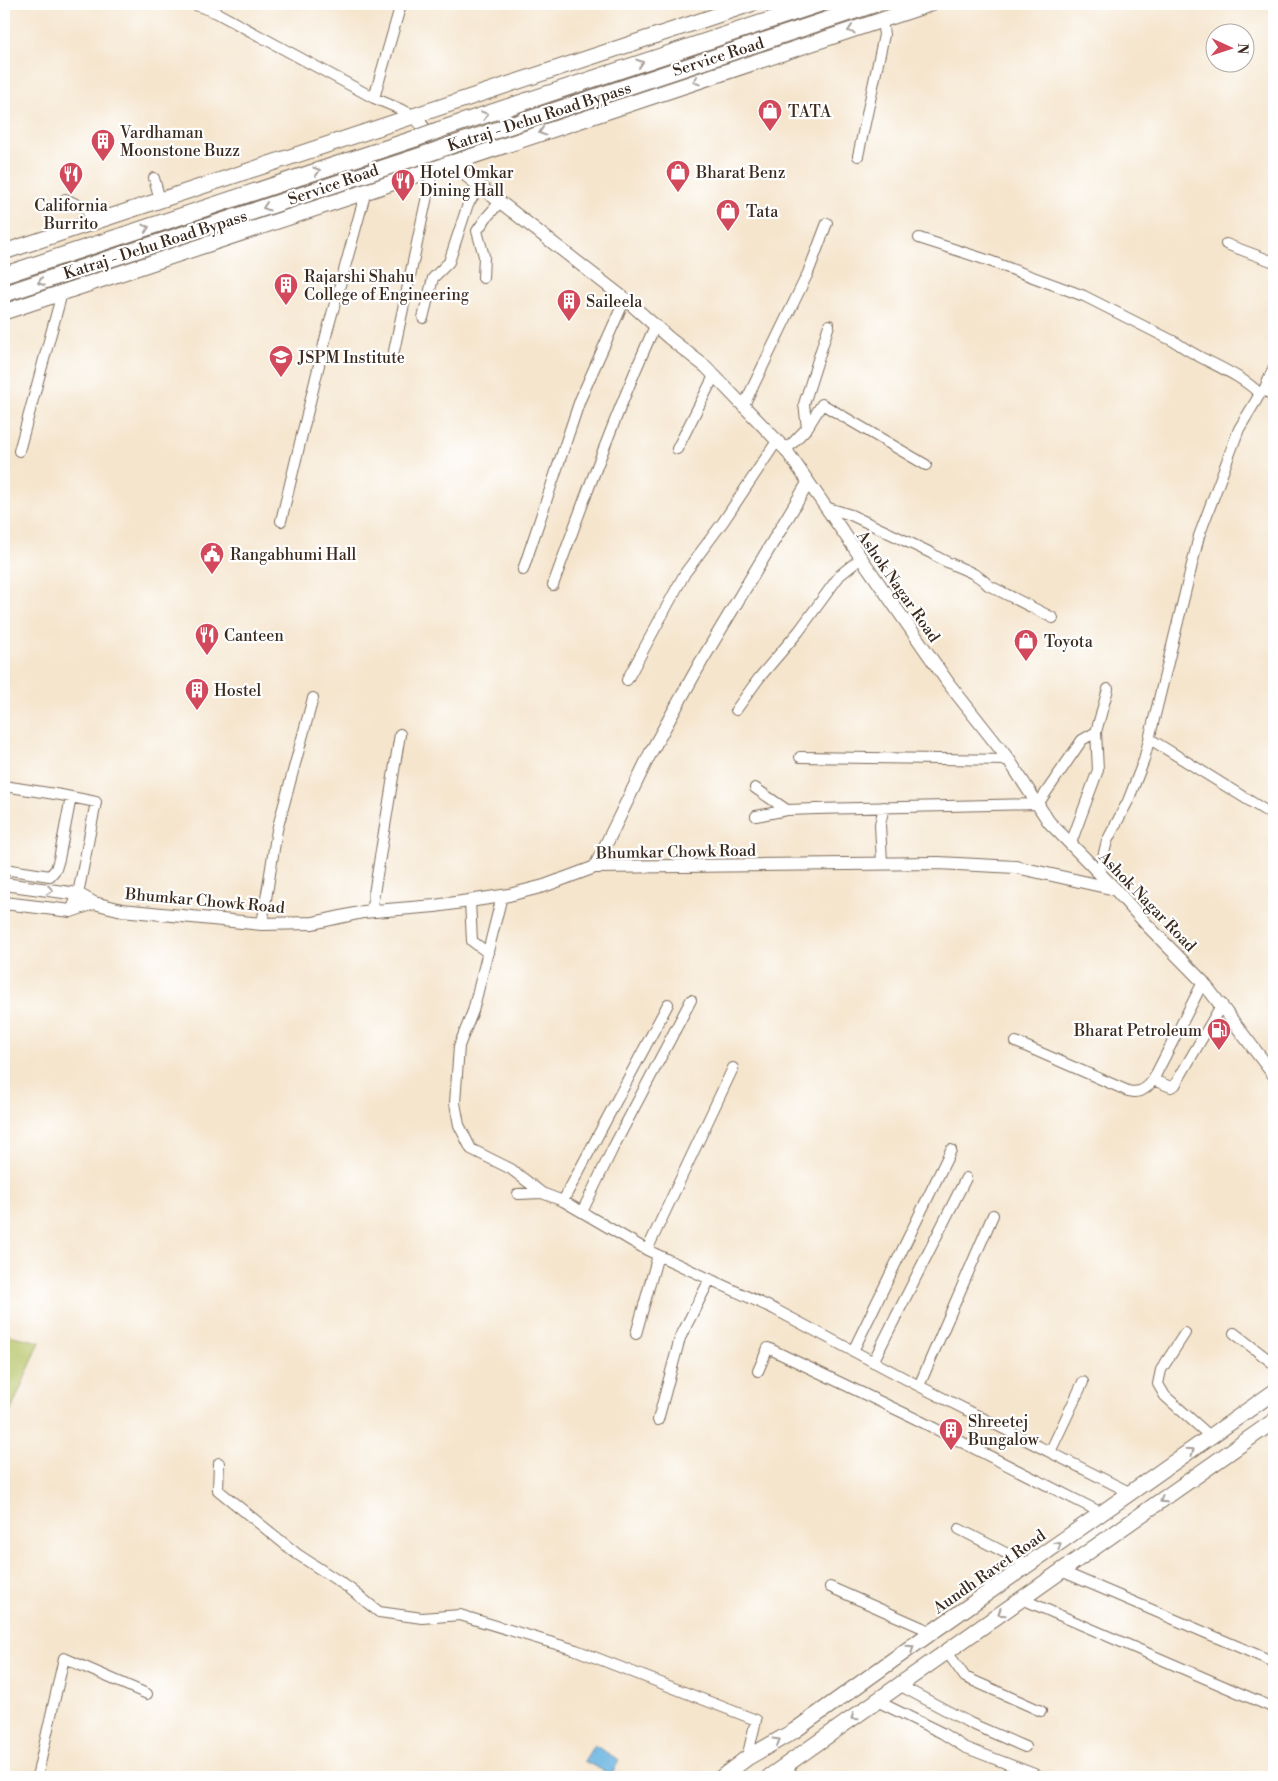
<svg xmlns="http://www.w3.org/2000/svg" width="1278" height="1781" font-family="'Libre Bodoni',serif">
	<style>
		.green { fill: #b6c365; stroke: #787642 }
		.water { fill: #67b3e0; stroke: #516e7f }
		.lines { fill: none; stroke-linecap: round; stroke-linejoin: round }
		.minor-casing { stroke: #7c6b5b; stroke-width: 12 }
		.tertiary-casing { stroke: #7c6b5b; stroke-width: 14 }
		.primary-casing { stroke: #7c6b5b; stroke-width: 17 }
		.trunk-casing { stroke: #7c6b5b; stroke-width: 18 }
		.minor { stroke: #fff; stroke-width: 10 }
		.tertiary { stroke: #fff; stroke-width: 12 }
		.primary { stroke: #fff; stroke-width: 15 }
		.trunk { stroke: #fff; stroke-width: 16 }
		.trunk-bridge-casing { stroke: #7c6b5b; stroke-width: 18; stroke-linecap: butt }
		.trunk-bridge { stroke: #fff; stroke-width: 16 }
		.oneway { stroke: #a79f9a }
		.labels { text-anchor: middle; stroke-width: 4.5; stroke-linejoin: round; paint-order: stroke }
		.street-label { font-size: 16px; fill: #3b2a1e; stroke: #fff }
		.poi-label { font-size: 16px; fill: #3b2a1e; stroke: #fff; text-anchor: start }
	</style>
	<rect width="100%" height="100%" fill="#fff"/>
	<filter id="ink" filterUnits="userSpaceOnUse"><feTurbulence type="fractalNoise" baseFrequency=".02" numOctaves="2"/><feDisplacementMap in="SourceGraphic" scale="10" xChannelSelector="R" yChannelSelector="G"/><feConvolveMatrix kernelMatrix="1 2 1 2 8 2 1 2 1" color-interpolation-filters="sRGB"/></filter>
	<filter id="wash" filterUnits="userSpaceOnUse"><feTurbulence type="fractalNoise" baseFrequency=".0096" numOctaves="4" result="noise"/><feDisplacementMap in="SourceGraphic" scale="20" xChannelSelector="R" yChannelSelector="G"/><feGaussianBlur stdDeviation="1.12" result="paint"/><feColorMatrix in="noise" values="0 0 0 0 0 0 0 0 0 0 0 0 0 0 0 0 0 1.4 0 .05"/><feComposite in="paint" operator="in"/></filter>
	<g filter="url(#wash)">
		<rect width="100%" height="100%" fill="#f5e5cd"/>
		<path class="green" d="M4,1334L40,1342L4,1427Z"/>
		<path class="water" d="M594,1745L619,1760L612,1775L584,1761Z"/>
	</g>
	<g filter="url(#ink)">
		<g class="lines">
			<defs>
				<path id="minor" d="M193,4L217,13L374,98L414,115
					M374,98L401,4
					M858,156L884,35L882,20
					M154,178L160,200
					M65,199L85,208L94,222
					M919,238L987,260L1084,296L1177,343C1203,362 1237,371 1260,394
					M1226,244L1274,262
					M483,278L484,256L477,231L486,218L500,202
					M423,318L433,278L449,262L468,204L480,186
					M394,351L433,168
					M1264,390L1274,396
					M743,407L808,273L827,223
					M807,428L822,404L926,465
					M677,449L714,376
					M786,450L807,428L804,404L829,325
					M19,451L62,293
					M825,507L851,515L931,553C948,566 974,569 988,585L1053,618
					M281,521L327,332L366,191
					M523,570L580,400L625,299
					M553,585C585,497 617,410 655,326
					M627,680L685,573L723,522L777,441
					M736,710L759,678L799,631L840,575L860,559
					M1150,739L1274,816
					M800,757L1009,760
					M4,786L61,795L96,802L78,894L71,911
					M755,788L787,810
					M756,816L787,810L816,809L1038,804L1082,740L1096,732L1108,689
					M1071,843L1098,770L1096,732
					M882,863L880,824L884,807
					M4,869L50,876L56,869L59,859L71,797
					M1099,873L1107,841L1128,801L1144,760L1199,536L1239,429L1260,394L1264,390L1274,367
					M502,896L473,1011L459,1046L455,1103L459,1125L471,1149L511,1169L542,1193
					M470,901L472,941L488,953
					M371,912L400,734
					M262,924L277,830L313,698
					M1016,1042L1128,1091C1139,1094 1147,1089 1153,1080L1203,982
					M1153,1080L1171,1087L1175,1085L1222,1004
					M518,1194L542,1193L563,1201L647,1250L774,1309L919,1386L1131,1493
					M563,1201L668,1004
					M582,1212L613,1148L691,1000
					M647,1250L733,1068
					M1185,1333L1161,1370L1158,1384L1165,1396L1211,1437
					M1234,1333L1274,1364
					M636,1334L658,1255
					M853,1351L951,1150
					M873,1362L966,1178
					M758,1371L768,1348L912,1417L1102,1513
					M919,1386L993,1215
					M658,1420L680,1338L710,1279
					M1050,1452L1083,1382
					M219,1463L218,1490L297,1554L349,1588L379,1612L422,1618L460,1615L576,1650L756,1720L747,1758
					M959,1529L1029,1565
					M1061,1571L1274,1662
					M830,1587L932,1632
					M1022,1599L1274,1708
					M947,1652L965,1677L1041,1711
					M899,1685L970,1723L1025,1747
					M877,1701L942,1733L964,1747L1042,1777
					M785,1766L795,1777
					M37,1777L64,1658L147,1694"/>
				<path id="tertiary" d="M414,115L450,163L625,299L669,338L706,367L786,450L949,684L1009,760L1049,822L1115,889L1148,926L1203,982L1274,1075
					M595,867L651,752L701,662L808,483
					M4,884L78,894L94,903L122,910L262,924L313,923L363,912L435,906L509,895L544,886L595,867L938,863L1016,867L1115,889
					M4,903L71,911L94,903"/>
				<path id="primary" d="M4,252L751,4
					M4,312L930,4
					M722,1777L747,1758L794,1731L932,1632L1274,1392
					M769,1777L1274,1421"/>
				<path id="trunk" d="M439,130L819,4
					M452,145L875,4
					M4,275L417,138
					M4,294L429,153"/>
			</defs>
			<use href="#minor" class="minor-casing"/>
			<use href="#tertiary" class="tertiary-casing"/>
			<use href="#primary" class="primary-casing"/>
			<use href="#trunk" class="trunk-casing"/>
			<use href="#minor" class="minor"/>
			<use href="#tertiary" class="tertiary"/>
			<use href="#primary" class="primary"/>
			<use href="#trunk" class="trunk"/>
			<defs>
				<path id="trunk-bridge" d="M417,138L439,130
					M429,153L452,145"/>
			</defs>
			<use href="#trunk-bridge" class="trunk-bridge-casing"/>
			<use href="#trunk-bridge" class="trunk-bridge"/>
		</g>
		<defs><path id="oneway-chevron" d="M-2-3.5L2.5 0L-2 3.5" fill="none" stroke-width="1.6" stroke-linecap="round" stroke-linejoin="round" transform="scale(1.25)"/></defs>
		<g class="oneway">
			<use href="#oneway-chevron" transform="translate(851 30) rotate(162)"/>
			<use href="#oneway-chevron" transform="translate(640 63) rotate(-18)"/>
			<use href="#oneway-chevron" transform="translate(696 81) rotate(162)"/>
			<use href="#oneway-chevron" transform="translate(485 115) rotate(-18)"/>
			<use href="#oneway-chevron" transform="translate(542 132) rotate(162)"/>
			<use href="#oneway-chevron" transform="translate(317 171) rotate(-18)"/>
			<use href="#oneway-chevron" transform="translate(266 207) rotate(162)"/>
			<use href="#oneway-chevron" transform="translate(146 228) rotate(-18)"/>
			<use href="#oneway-chevron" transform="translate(41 282) rotate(162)"/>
			<use href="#oneway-chevron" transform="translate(50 890) rotate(7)"/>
			<use href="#oneway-chevron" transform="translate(1191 1451) rotate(-35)"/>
			<use href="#oneway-chevron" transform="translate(1163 1500) rotate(145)"/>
			<use href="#oneway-chevron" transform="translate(1058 1545) rotate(-35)"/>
			<use href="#oneway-chevron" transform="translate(1001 1613) rotate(145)"/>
			<use href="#oneway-chevron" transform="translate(911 1648) rotate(-35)"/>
			<use href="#oneway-chevron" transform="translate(854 1717) rotate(145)"/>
			<use href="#oneway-chevron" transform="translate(777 1741) rotate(-30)"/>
		</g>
	</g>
	<defs>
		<symbol id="shop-pin" viewBox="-11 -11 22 30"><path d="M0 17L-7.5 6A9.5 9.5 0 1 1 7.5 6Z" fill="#d1495b" stroke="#fff"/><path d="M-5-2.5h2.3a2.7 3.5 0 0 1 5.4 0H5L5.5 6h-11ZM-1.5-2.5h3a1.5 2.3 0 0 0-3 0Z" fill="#fff"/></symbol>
		<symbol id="building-pin" viewBox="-11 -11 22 30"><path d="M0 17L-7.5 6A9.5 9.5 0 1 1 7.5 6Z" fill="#d1495b" stroke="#fff"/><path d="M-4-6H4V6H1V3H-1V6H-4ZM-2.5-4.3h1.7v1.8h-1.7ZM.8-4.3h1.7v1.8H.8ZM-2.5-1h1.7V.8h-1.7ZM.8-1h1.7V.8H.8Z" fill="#fff"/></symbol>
		<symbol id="restaurant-pin" viewBox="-11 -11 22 30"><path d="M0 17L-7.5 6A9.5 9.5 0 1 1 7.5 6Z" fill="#d1495b" stroke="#fff"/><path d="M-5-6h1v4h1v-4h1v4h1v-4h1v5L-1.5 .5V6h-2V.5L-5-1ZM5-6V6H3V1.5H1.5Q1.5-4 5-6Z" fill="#fff"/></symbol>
		<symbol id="university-pin" viewBox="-11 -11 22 30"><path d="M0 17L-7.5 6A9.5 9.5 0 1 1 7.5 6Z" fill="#d1495b" stroke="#fff"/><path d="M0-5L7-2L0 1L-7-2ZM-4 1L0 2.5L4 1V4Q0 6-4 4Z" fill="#fff"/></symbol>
		<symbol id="civic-pin" viewBox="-11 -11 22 30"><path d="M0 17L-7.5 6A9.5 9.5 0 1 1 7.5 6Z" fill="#d1495b" stroke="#fff"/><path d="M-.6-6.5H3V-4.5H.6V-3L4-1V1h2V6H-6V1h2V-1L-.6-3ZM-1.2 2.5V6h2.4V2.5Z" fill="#fff"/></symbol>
		<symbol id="fuel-pin" viewBox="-11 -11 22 30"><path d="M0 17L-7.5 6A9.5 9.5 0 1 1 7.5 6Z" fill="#d1495b" stroke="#fff"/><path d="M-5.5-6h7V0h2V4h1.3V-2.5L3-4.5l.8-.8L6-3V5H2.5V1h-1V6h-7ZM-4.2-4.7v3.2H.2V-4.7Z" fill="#fff"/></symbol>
	</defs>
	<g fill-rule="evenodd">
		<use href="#shop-pin" x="756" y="97" width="28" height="38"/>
		<use href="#building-pin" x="89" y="127" width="28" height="38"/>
		<use href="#shop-pin" x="664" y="158" width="28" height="38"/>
		<use href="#restaurant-pin" x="57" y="160" width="28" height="38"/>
		<use href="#restaurant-pin" x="389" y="167" width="28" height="38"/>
		<use href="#shop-pin" x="714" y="197" width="28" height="38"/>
		<use href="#building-pin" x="272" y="271" width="28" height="38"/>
		<use href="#building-pin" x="555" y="287" width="28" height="38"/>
		<use href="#university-pin" x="267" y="343" width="28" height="38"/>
		<use href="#civic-pin" x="198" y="540" width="28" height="38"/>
		<use href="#restaurant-pin" x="193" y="621" width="28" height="38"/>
		<use href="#shop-pin" x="1012" y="627" width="28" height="38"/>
		<use href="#building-pin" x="183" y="676" width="28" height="38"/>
		<use href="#fuel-pin" x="1205" y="1016" width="28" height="38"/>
		<use href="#building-pin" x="937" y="1416" width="28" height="38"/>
	</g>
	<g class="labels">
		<g class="street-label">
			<text transform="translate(718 56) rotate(-18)" y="6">Service Road</text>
			<text transform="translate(539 116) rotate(-18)" y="6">Katraj - Dehu Road Bypass</text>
			<text transform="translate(333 184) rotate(-19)" y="6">Service Road</text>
			<text transform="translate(155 244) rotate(-18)" y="6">Katraj - Dehu Road Bypass</text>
			<text transform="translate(899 586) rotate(55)" y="6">Ashok Nagar Road</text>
			<text transform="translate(676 851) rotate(-1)" y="6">Bhumkar Chowk Road</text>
			<text transform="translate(205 900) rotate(5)" y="6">Bhumkar Chowk Road</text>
			<text transform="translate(1148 901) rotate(46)" y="6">Ashok Nagar Road</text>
			<text transform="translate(989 1571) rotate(-35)" y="6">Aundh Ravet Road</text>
		</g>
		<g class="poi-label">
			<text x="788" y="117">TATA</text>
			<text x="120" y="138">Vardhaman<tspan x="120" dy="18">Moonstone Buzz</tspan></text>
			<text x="420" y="178">Hotel Omkar<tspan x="420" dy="18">Dining Hall</tspan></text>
			<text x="696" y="178">Bharat Benz</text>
			<text x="71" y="211" text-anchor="middle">California<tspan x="71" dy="18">Burrito</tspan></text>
			<text x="746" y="217">Tata</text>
			<text x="304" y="282">Rajarshi Shahu<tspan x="304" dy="18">College of Engineering</tspan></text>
			<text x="586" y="307">Saileela</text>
			<text x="298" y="363">JSPM Institute</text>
			<text x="230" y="560">Rangabhumi Hall</text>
			<text x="224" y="641">Canteen</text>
			<text x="1044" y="647">Toyota</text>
			<text x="214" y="696">Hostel</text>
			<text x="1202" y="1036" text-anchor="end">Bharat Petroleum</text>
			<text x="968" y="1427">Shreetej<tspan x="968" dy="18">Bungalow</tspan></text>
		</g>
	</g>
	<rect width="1278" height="1781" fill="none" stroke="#fff" stroke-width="20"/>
	<g transform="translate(1230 48) rotate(93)"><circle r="24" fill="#ffffff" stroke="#b1aaa5"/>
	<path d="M0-4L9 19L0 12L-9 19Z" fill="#d1495b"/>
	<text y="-8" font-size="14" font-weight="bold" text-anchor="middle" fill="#3b2a1e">N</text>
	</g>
</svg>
